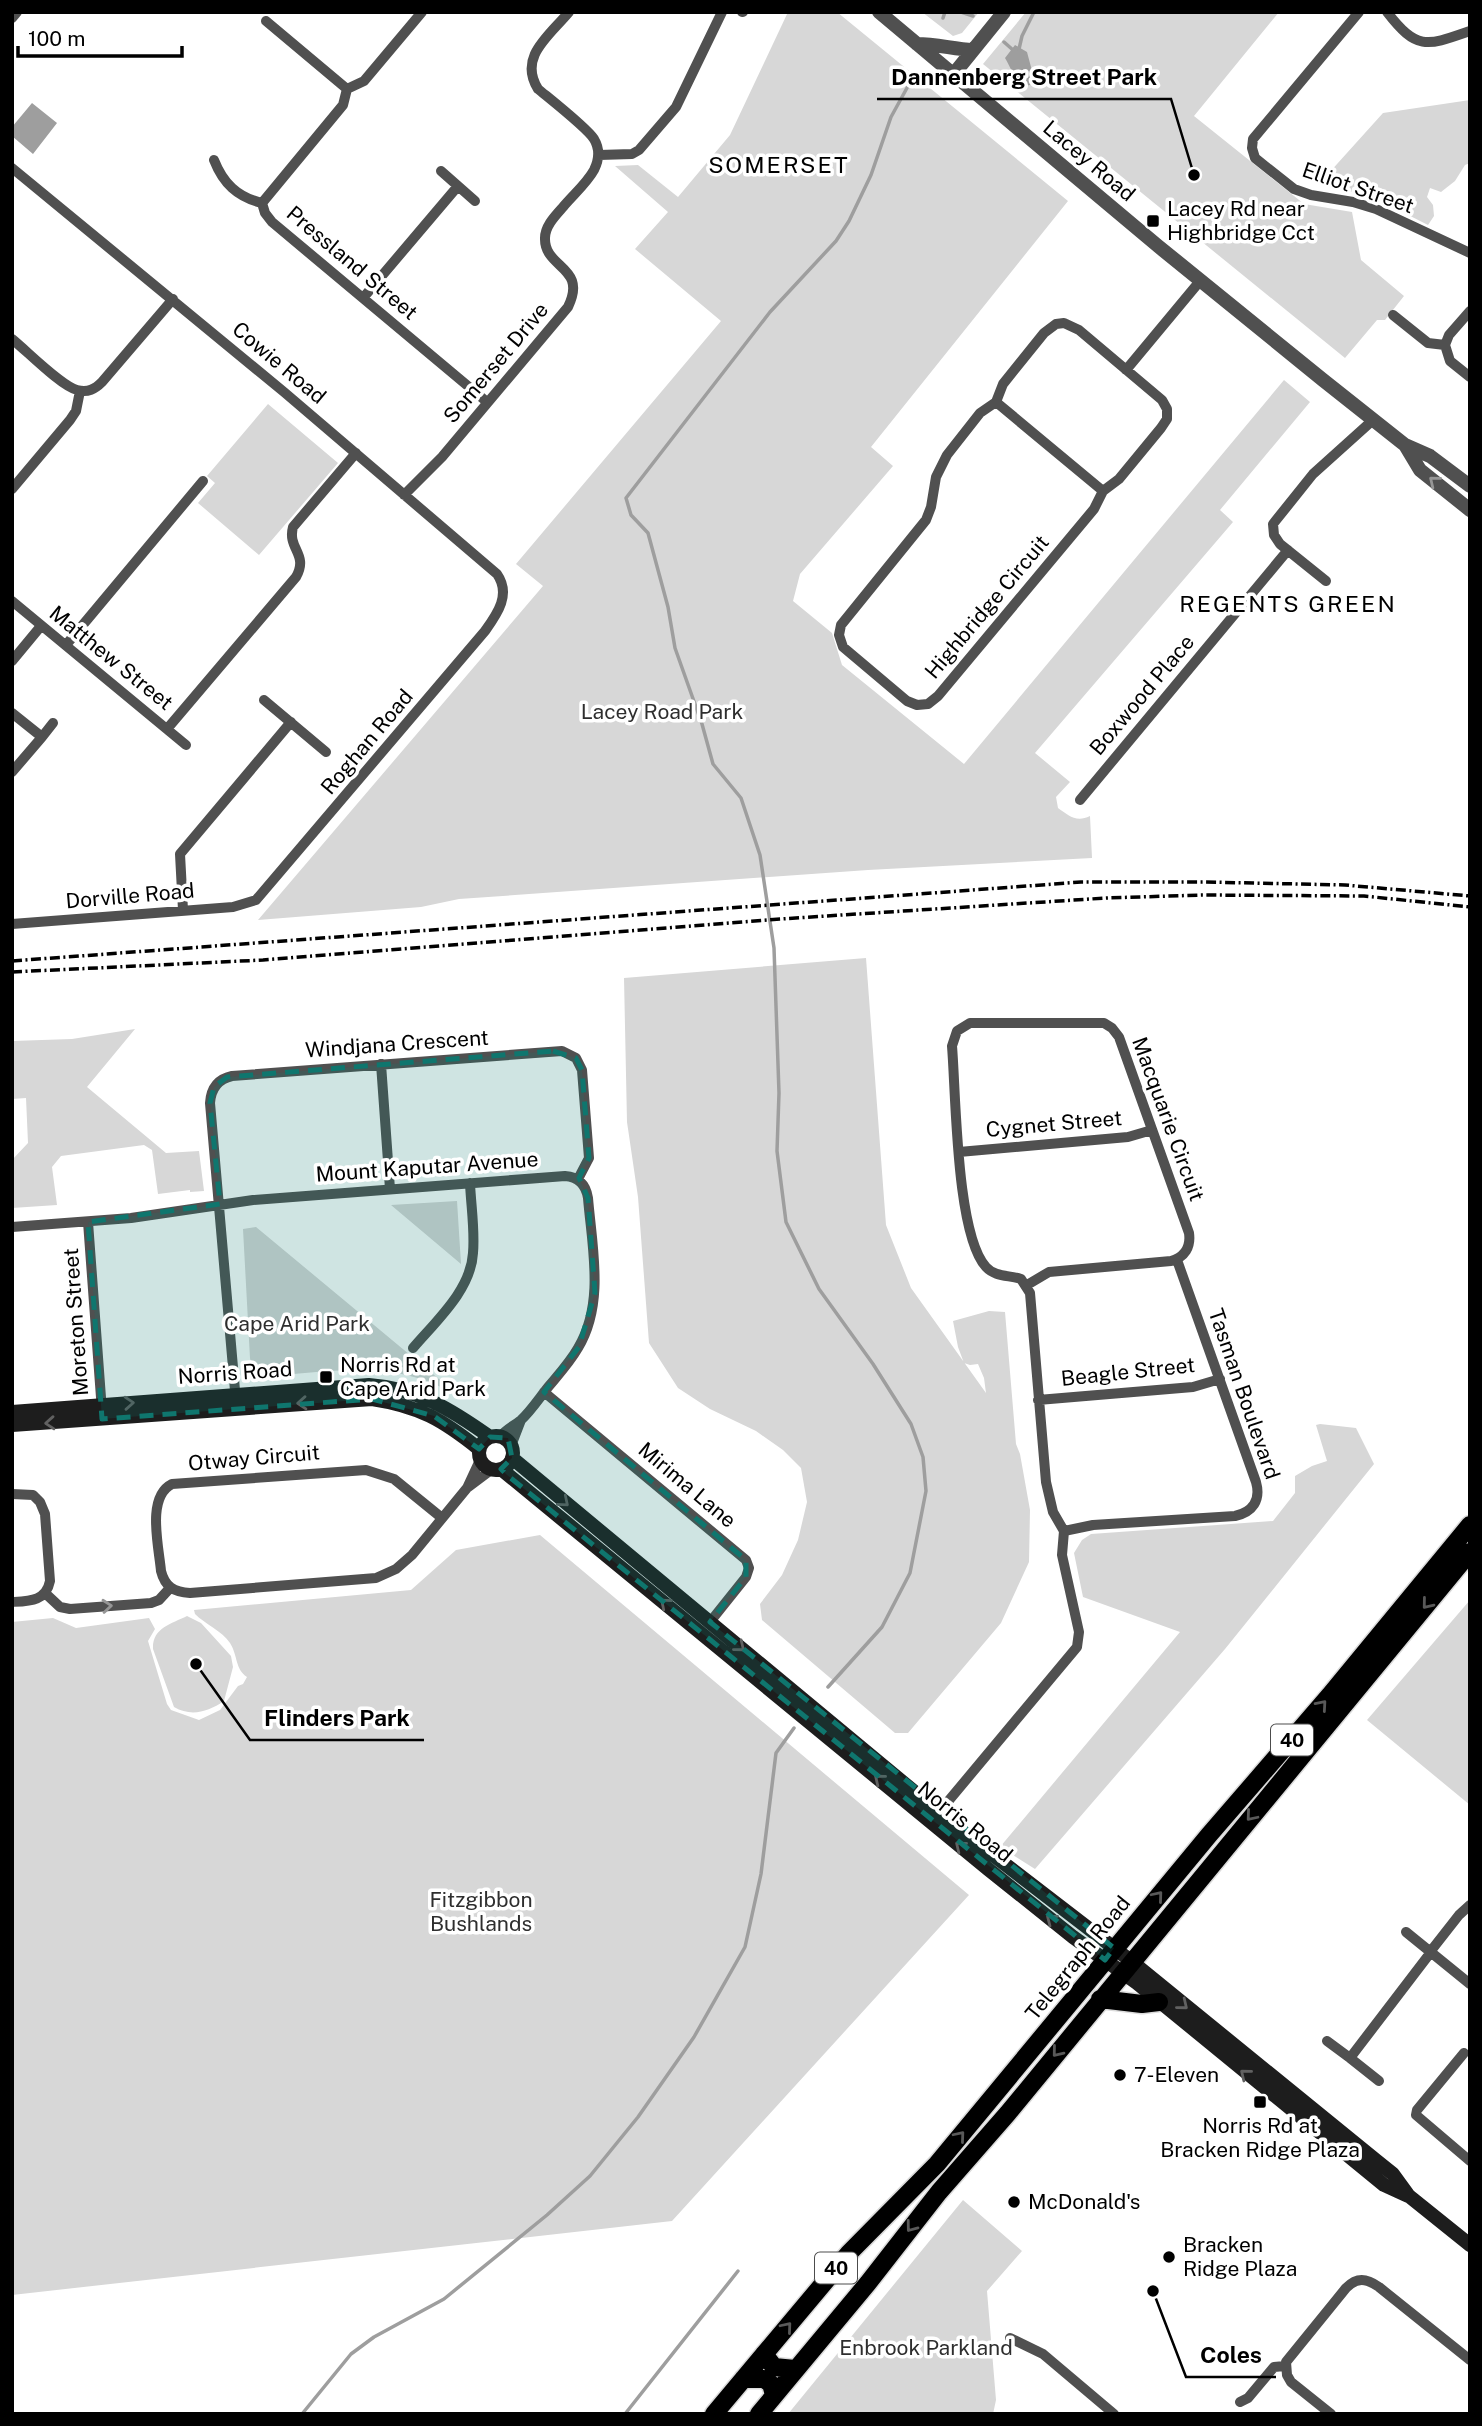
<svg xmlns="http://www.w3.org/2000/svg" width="1482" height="2426" font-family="'Public Sans',sans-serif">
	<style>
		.green { fill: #d7d7d7 }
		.water { fill: #9e9e9e }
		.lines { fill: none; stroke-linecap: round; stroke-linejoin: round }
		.stream { stroke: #9e9e9e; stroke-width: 3.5 }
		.primary-casing { stroke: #dbdbdb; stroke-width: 21 }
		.minor { stroke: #505050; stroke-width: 10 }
		.tertiary { stroke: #505050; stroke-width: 14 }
		.secondary { stroke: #1d1d1d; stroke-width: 14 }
		.primary { stroke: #000; stroke-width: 18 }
		.rail { stroke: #000; stroke-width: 3.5; stroke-dasharray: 10 3.5 2 3.5; stroke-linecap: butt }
		.oneway { stroke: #969696 }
		.oneway2 { stroke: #616161 }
		.oneway3 { stroke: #595959 }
		.marked { fill: #0f766e; fill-opacity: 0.2; stroke: #0f766e; stroke-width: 5; stroke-dasharray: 14 9; stroke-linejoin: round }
		.poi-dot { fill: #000; stroke: #fff; stroke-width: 2.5 }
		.labels { text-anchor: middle; stroke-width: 7; stroke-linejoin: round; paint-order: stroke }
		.shield { fill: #fff; stroke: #4c4c4c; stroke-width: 2 }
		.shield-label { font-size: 19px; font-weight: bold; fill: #000 }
		.street-label { font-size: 21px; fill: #000; stroke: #fff }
		.poi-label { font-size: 21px; fill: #000; stroke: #fff; text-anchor: start }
		.park-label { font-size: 21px; fill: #2e2e2e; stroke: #fff }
		.neighbourhood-label { font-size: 23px; letter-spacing: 2px; fill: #000; stroke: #fff }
		.leader { fill: none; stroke: #000; stroke-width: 2.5 }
		.callout-dot { fill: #000; stroke: #fff; stroke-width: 2.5 }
		.callout-label { font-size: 23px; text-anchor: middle; font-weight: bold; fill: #000; stroke: #fff; stroke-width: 7; stroke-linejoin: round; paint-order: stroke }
	</style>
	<rect width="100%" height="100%" fill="#fff"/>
	<path class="green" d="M788,12H837L1068,201L871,447L893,466L800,574L793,601L832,633L842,665L964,764L1284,380L1310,402L1220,510L1233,522L1035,753L1070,782L1056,797L1058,808C1068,815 1076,823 1090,816L1092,858L868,870L459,899L421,907L258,920L543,586L516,564L721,321L635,249L668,212L615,166L638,165L678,197L730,135Z
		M922,12H979L962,33L953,36Z
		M1026,12H1279L1194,116L1304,204L1352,212L1361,260L1404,296L1385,320H1377L1345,358L983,64Z
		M1470,100V163L1465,165L1455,181L1441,192L1430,188L1427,197L1433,205L1434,216L1428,225L1365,193L1344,191L1319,184L1383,113Z
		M268,404L338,463L259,555L198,503L215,483L207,476Z
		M866,958L886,1225L911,1288L986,1393L984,1378L978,1364L970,1365L964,1363L958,1347L953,1321L989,1311L1005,1312L1016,1444L1020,1454L1030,1510L1029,1562L1001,1623L908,1733H895L762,1620L760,1604L782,1575L798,1540L807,1502L801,1468L783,1450L756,1431L710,1409L678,1388L649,1343L638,1197L627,1122L624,978Z
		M135,1029L87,1087L166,1153L199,1151L204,1191L190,1192V1190L158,1194L152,1150L144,1145L61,1156L52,1167L57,1205L12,1208V1160L28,1143L26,1098L12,1099V1041L72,1039Z
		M457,1201L461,1264L391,1205Z
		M256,1227L463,1399C450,1392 437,1384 424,1380C373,1362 317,1373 265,1376C254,1374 252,1369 250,1358L243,1229Z
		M1320,1424L1356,1428L1374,1464L1225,1649L1035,1869L1000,1847L1180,1632L1083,1597L1074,1553L1082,1540L1091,1534L1273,1521L1295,1493V1476L1312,1466L1327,1461L1316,1425Z
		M540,1535L969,1895L672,2221L12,2295V1622L53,1618L76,1628L149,1618L155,1629L148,1641L167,1704L171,1710L199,1720L220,1710L238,1686L243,1684L247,1677C235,1669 238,1656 230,1643C222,1631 205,1624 195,1614L194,1610L411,1590L456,1550Z
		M1470,1600V1805L1367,1720Z
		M187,1616L201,1623L231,1656L233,1667L224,1701C208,1712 191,1717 174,1707L153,1649C152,1628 171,1624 187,1616Z
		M963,2200L1022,2251L987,2291L996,2400L993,2414H788Z"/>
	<path class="water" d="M1015,45L1027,52L1035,82C1019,95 1012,69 1005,58Z
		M32,103L57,123L33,154L12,136V127Z"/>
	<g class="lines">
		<path class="stream" d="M961,12L973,16
			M943,18L945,12
			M1004,42L1013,50
			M1019,49L1022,36L1034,12
			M828,1687L882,1627L910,1573L926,1491L923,1457L911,1424L873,1364L819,1289L786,1222L777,1151L779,1093L774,948L760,855L741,798L713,764L702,724L675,648L668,607L648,533L631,515L626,498L770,312L836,241L849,221L871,175L891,117L913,77
			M302,2414L351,2354L374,2337L444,2299L547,2215L590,2176L638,2117L694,2037L745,1947L761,1874L776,1753L794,1728
			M625,2414L738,2271"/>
		<defs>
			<path id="primary" d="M1100,1999L1142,2004L1159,2002
				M764,2354L774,2367L795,2369
				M743,2379H764L771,2384L774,2395
				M714,2414L849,2253L937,2164L1209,1835L1330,1695L1470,1525
				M759,2414L868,2283L939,2192L1008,2113L1470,1552"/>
		</defs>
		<use href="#primary" class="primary-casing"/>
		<path class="minor" d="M422,12L364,81L347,89L343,105L262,203L265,213L272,222L487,402
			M742,12H743
			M1359,12L1253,139L1252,148L1255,158L1294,189L1311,195L1353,202L1376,209L1470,253
			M1387,12C1417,51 1427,46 1470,31
			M12,18L17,12
			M266,21L347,89
			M599,155L632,154L639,150L676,107L722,12
			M214,160C223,183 237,197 262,203
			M12,168L284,392L497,574C511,594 498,613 485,631L256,900L233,907L12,924
			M441,171L475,201
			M363,298L458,186
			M1470,311L1449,335L1445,345L1450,361L1470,377
			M1393,315L1428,343L1445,345
			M1064,323L1079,330L1162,400L1167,409V419L1161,428L1119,479L1103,491L1094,509L938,696L928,704L917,705L907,701L843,647L839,635L841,625L926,520L931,507L936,477L947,455L980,413L996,402L1003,384L1044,333L1056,324Z
			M12,339C27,351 61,386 77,390C88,393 95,389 102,382L173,299
			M1126,370L1200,281
			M996,402L1103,491
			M12,489L70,420L76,411L80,391
			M404,495L442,457L568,307C588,266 544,269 545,238C545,226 555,216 563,207C573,195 587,183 594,170C599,160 600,149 594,139C587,128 550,99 538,89C518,57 549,36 569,12
			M1326,581L1280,544L1274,535L1273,524L1313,474L1373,420
			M12,601L186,745
			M66,645L203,481
			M12,661L41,626
			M264,700L326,752
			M12,713L42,737L12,772
			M167,729L296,577C309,554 287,549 293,527L356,453
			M42,737L53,723
			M1080,800L1288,550
			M183,910L180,854L291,722
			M381,1064L390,1189
			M959,1152L1128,1137L1152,1130
			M88,1222L102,1411
			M12,1227L131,1218L253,1200L565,1176C579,1177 586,1185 588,1198C592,1247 605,1303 578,1348C570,1362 559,1374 549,1386C540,1397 531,1411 521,1420C514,1426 506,1429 500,1437
			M1027,1285L1049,1272L1171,1261C1185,1257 1191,1247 1189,1233L1119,1037L1112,1028L1104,1023H970L957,1031L952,1046C956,1094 956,1234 986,1267C995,1277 1009,1275 1021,1279L1030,1293L1046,1482L1053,1512L1064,1531
			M413,1348C436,1321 471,1290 473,1253C475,1230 471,1206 470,1183
			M544,1392L746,1560L749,1568L746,1577L710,1622
			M1038,1400L1193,1387L1220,1379
			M236,1402L210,1103C211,1088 218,1079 232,1076L562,1051L576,1058L582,1070L589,1158L578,1179
			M511,1446L521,1420
			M467,1488L491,1470
			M12,1494L33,1495L40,1502L45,1514L50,1581C46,1601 30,1601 12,1602
			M442,1518L394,1479L366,1470L172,1484C146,1497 159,1547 161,1571C165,1587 174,1592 190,1593L376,1578L396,1569L412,1555L467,1488L480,1460
			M45,1593L60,1607L70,1609L151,1603L159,1600L170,1588
			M935,1817L1077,1647L1079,1632L1062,1555L1064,1531L1093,1525L1235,1516C1253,1512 1261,1500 1256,1482L1177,1260
			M1406,1932L1470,1984
			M1430,1952L1459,1915L1470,1905
			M1327,2041L1350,2058
			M1464,2053L1417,2110L1416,2115L1470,2161
			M1379,2081L1350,2058L1431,1952
			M1010,2338L1043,2354L1114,2414
			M1240,2402L1248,2398L1274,2367L1285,2366
			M1331,2414L1291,2382L1287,2375L1286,2362L1346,2288C1357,2277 1366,2278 1379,2287L1470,2360"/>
		<path class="tertiary" d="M879,12L1158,246L1323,380L1405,445L1430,456L1470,486
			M917,44C936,44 954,49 973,50
			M953,75L1004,12
			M1405,445L1420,470L1470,510"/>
		<path class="secondary" d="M12,1412L369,1385C417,1388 452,1410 490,1437
			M12,1425L372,1399C419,1406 443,1420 479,1449
			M479 1453a17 17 0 1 1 34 0a17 17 0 1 1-34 0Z
			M512,1458L958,1828L1131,1961L1378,2162L1393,2174L1409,2196L1470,2245
			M501,1469L988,1869L1073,1937L1137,1983L1384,2185L1408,2196"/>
		<use href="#primary" class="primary"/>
		<path class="rail" d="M12,961L1081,882H1204L1345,885L1470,896
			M12,972L263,960L780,919L1106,898L1202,895L1364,896L1470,907"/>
	</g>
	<defs><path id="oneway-chevron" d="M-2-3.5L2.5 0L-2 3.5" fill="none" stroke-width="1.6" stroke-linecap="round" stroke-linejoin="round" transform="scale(1.75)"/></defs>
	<g class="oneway">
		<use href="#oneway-chevron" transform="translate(1434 481) rotate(-141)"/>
		<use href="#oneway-chevron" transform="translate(107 1606) rotate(-5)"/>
	</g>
	<g class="oneway2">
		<use href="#oneway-chevron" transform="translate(129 1403) rotate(-4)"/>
		<use href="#oneway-chevron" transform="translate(302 1403) rotate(176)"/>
		<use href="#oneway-chevron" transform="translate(50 1423) rotate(176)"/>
		<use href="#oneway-chevron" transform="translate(564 1502) rotate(40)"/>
		<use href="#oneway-chevron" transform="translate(665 1603) rotate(-140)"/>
		<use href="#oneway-chevron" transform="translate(740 1647) rotate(39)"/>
		<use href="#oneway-chevron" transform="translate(879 1779) rotate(-141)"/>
		<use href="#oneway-chevron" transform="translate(960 1846) rotate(-141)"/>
		<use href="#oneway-chevron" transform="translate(1051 1919) rotate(-142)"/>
		<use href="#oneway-chevron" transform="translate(1183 2005) rotate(39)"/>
		<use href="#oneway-chevron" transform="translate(1245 2074) rotate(-141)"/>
	</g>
	<g class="oneway3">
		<use href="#oneway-chevron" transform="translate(1427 1604) rotate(129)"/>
		<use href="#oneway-chevron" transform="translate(1322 1705) rotate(-49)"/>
		<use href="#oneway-chevron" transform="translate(1251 1816) rotate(130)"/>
		<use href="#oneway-chevron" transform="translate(1158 1896) rotate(-50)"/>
		<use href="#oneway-chevron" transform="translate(1057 2052) rotate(129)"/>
		<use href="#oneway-chevron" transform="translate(960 2136) rotate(-50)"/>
		<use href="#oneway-chevron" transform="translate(911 2227) rotate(127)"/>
		<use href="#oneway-chevron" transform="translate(787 2327) rotate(-50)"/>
	</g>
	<path class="marked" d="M553,1051L576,1058L582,1070L589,1158L579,1178L588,1198L595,1293L579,1347L544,1392L746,1560V1577L710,1622L1114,1948L1105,1960L507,1475L501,1469L512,1458L508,1438L490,1437L479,1449L434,1416L372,1399L102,1419L88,1222L220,1204L210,1103L214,1087L227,1077Z"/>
	<g class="poi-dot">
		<rect x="1146" y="214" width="14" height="14" rx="3.5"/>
		<rect x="319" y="1370" width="14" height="14" rx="3.5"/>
		<circle cx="1120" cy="2075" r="7"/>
		<rect x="1253" y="2095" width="14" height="14" rx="3.5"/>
		<circle cx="1014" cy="2202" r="7"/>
		<circle cx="1169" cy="2257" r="7"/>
	</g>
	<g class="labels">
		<g class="shield">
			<rect x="1271" y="1724.5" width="42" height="31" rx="5"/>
			<rect x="815" y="2252.5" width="42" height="31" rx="5"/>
		</g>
		<g class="shield-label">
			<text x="1292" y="1747">40</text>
			<text x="836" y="2275">40</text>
		</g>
		<g class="street-label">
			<text transform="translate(1089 161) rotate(40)" y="7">Lacey Road</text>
			<text transform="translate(1358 188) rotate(19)" y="7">Elliot Street</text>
			<text transform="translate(352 263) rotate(40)" y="7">Pressland Street</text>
			<text transform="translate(279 363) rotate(40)" y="7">Cowie Road</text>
			<text transform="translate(496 363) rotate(-50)" y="7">Somerset Drive</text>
			<text transform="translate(987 607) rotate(-50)" y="7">Highbridge Circuit</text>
			<text transform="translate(111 658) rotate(39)" y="7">Matthew Street</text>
			<text transform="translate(1142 695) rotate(-50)" y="7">Boxwood Place</text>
			<text transform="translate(367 742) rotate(-50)" y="7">Roghan Road</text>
			<text transform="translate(130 896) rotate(-5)" y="7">Dorville Road</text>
			<text transform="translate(397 1044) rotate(-4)" y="7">Windjana Crescent</text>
			<text transform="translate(1168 1119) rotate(70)" y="7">Macquarie Circuit</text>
			<text transform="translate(1054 1124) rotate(-5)" y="7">Cygnet Street</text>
			<text transform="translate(427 1167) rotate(-4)" y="7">Mount Kaputar Avenue</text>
			<text transform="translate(76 1322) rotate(-94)" y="7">Moreton Street</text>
			<text transform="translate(1128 1372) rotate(-6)" y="7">Beagle Street</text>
			<text transform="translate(235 1373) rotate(-4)" y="7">Norris Road</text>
			<text transform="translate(1244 1394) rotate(71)" y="7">Tasman Boulevard</text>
			<text transform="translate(254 1458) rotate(-5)" y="7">Otway Circuit</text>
			<text transform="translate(687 1485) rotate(40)" y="7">Mirima Lane</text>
			<text transform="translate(965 1822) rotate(39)" y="7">Norris Road</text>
			<text transform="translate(1078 1958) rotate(-51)" y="7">Telegraph Road</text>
		</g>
		<g class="poi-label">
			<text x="1167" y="216">Lacey Rd near<tspan x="1167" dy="24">Highbridge Cct</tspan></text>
			<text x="340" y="1372">Norris Rd at<tspan x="340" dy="24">Cape Arid Park</tspan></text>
			<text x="1134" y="2082">7-Eleven</text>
			<text x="1260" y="2133" text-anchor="middle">Norris Rd at<tspan x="1260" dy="24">Bracken Ridge Plaza</tspan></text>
			<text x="1028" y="2209">McDonald's</text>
			<text x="1183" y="2252">Bracken<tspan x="1183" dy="24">Ridge Plaza</tspan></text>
		</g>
		<g class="park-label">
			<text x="662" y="719">Lacey Road Park</text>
			<text x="297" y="1331">Cape Arid Park</text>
			<text x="481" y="1907">Fitzgibbon<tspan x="481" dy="24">Bushlands</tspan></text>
			<text x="926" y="2355">Enbrook Parkland</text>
		</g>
		<g class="neighbourhood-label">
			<text x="779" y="173">SOMERSET</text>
			<text x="1288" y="612">REGENTS GREEN</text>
		</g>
	</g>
	<path class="leader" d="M1194 175L1171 99H877M196 1664L250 1740H424M1153 2291L1186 2377H1276"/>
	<g class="callout-dot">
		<circle cx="1194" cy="175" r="7"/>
		<circle cx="196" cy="1664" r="7"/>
		<circle cx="1153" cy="2291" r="7"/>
	</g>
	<g class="callout-label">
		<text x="1024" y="85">Dannenberg Street Park</text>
		<text x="337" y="1726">Flinders Park</text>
		<text x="1231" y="2363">Coles</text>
	</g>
	<rect width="1482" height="2426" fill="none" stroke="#000000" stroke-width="28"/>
	<path d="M18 46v10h164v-10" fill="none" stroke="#000000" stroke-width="3.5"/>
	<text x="28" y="46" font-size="21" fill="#000000" stroke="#ffffff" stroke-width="5" paint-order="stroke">100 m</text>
</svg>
